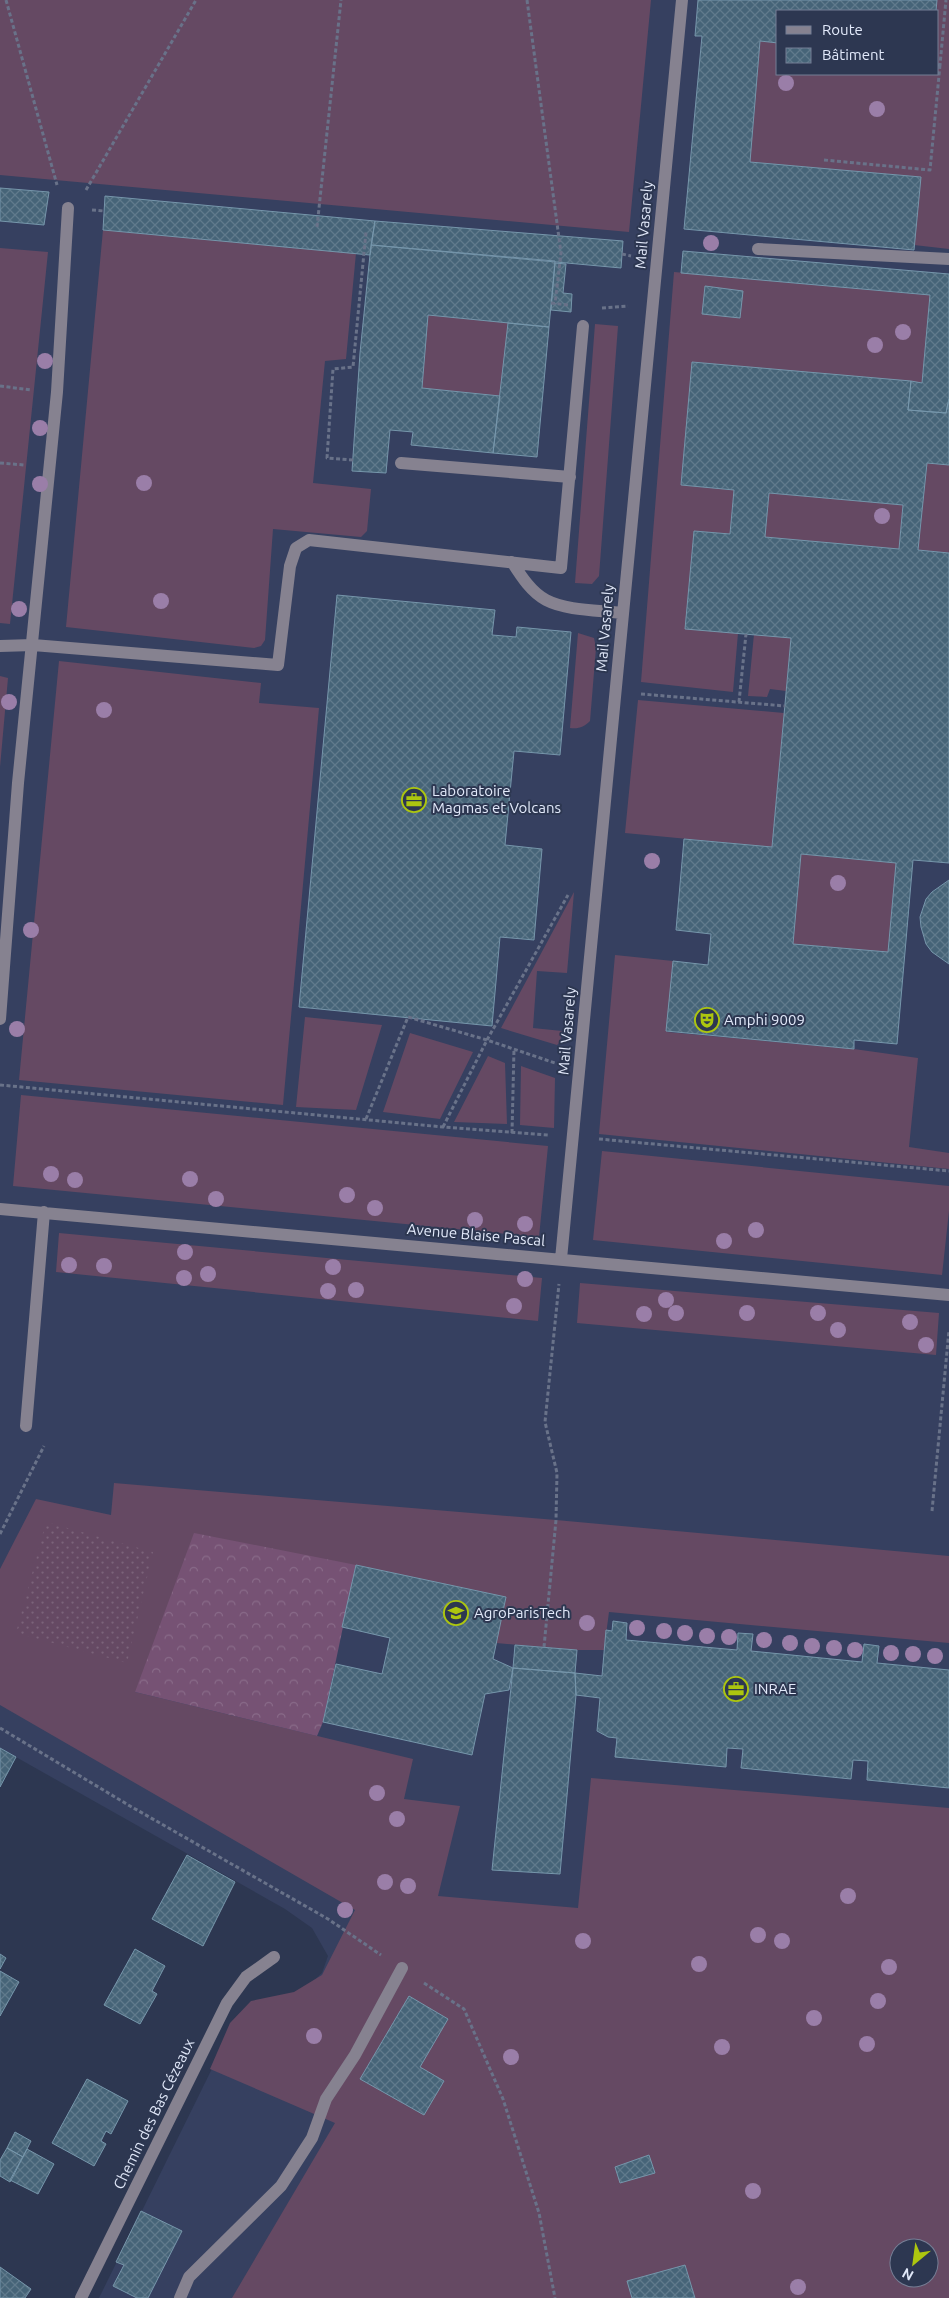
<svg xmlns="http://www.w3.org/2000/svg" width="949" height="2298" font-family="Ubuntu,sans-serif">
	<style>
		.built { fill: #364060; fill-rule: evenodd }
		.grass { fill: #654963; fill-rule: evenodd }
		.forest { fill: url(#forest-crowns) }
		.garden { fill: url(#garden-dots) }
		.building { fill: url(#building-cross-hatch); stroke: #7696ab; fill-rule: evenodd }
		.lines { fill: none; stroke-linecap: round; stroke-linejoin: round }
		.path { stroke: #697289; stroke-width: 3; stroke-dasharray: 4 2.5; stroke-linecap: butt }
		.minor { stroke: #868290; stroke-width: 12 }
		.tree { fill: #9a7ea8 }
		.labels { text-anchor: middle; stroke-width: 4; stroke-linejoin: round; paint-order: stroke }
		.street-label { font-size: 15px; fill: #e2e9fa; stroke: #2d3751 }
		.poi-label { font-size: 15px; fill: #e2e9fa; stroke: #2d3751; text-anchor: start }
	</style>
	<defs>
		<pattern id="forest-crowns" width="20" height="18" patternUnits="userSpaceOnUse" patternTransform="scale(1.25)"><rect width="20" height="18" fill="#765274"/><path d="M2 6a3 3 0 1 1 6 0M12 15a3 3 0 1 1 6 0" fill="none" stroke="#896b89"/></pattern>
		<pattern id="garden-dots" width="8" height="8" patternUnits="userSpaceOnUse" patternTransform="scale(1.25)"><rect width="8" height="8" fill="#654963"/><path d="M2 2h.1M6 6h.1" fill="none" stroke="#7b637a" stroke-width="1.8" stroke-linecap="round"/></pattern>
		<pattern id="building-cross-hatch" width="8" height="8" patternUnits="userSpaceOnUse" patternTransform="scale(1.25)"><rect width="8" height="8" fill="#466478"/><path d="M0 0l8 8M0 8l8-8" fill="none" stroke="#607a8c"/></pattern>
	</defs>
	<rect width="100%" height="100%" fill="#2d3751"/>
	<path class="built" d="M0,0H949V2298H99L237,2018L299,1994L322,1973L328,1956L312,1928L285,1909L0,1748ZM778,11H938V74H778ZM899,2248H929V2278H899Z"/>
	<path class="grass" d="M0,0H651L629,232L0,175Z
		M937,0H949V249L914,245L920,177L750,162L760,41L778,43V74H938Z
		M103,230L356,253L346,359L325,361L313,483L371,489L367,531L361,537L273,529L265,640L261,646L254,648L66,627Z
		M0,248L48,252L10,624L0,623Z
		M674,272L930,295L922,383L692,362L681,485L734,490L730,534L694,531L685,628L738,633L733,692L641,682Z
		M428,315L508,323L500,396L422,388Z
		M595,324L618,326L599,576L592,584L575,583Z
		M927,463L949,465V553L918,550Z
		M769,493L903,505L899,549L765,537Z
		M578,633L594,638L596,648L590,721C584,727 579,729 570,728Z
		M754,634L791,638L786,691L770,689L767,697L748,696Z
		M59,661L261,683L259,703L319,708L283,1105L19,1080Z
		M0,676L8,678L0,767Z
		M638,700L784,713L772,847L625,833Z
		M801,854L896,863L888,952L793,944Z
		M574,892L567,973L537,971L533,1028L562,1031L560,1042L557,1045L501,1028Z
		M615,955L673,961L667,1032L854,1049L918,1058L909,1147L949,1153V1169L599,1134Z
		M305,1017L382,1025L356,1110L296,1107Z
		M410,1033L473,1052L440,1119L383,1112Z
		M488,1056L505,1063L507,1124L454,1122Z
		M521,1066L555,1078L554,1128L520,1125Z
		M21,1095L548,1146L539,1237L13,1186Z
		M602,1151L949,1186V1211L942,1275L593,1240Z
		M59,1233L542,1278L538,1321L56,1272Z
		M580,1283L939,1313L936,1355L577,1323Z
		M114,1483L556,1520L949,1556V1643L609,1612L604,1650H577L496,1643L506,1597L356,1565L135,1692L413,1759L404,1799L460,1806L438,1896L578,1908L591,1778L949,1808V2298H232L335,2123L210,2069L230,2023L251,2001L294,1992L322,1975L355,1910L0,1705V1569L36,1499L111,1515ZM899,2248H929V2278H899Z"/>
	<path class="forest" d="M194,1533L356,1565L323,1722L317,1736L135,1692Z"/>
	<path class="garden" d="M46,1522L153,1552L127,1663L16,1633Z"/>
	<path class="building" d="M698,0H937L936,11H778V43L760,41L750,162L921,177L914,250L684,229L702,36H695Z
		M0,188L49,192L44,225L0,221Z
		M105,196L375,221L370,255L103,230Z
		M375,221L623,241L621,268L371,245Z
		M371,245L555,261L549,327L428,315L422,388L500,396L493,453L411,445L413,432L390,430L386,473L352,471L360,353Z
		M683,251L949,274V399L946,413L908,410L911,381L922,383L930,295L681,273Z
		M555,263L566,264L563,293L572,294L571,312L551,310Z
		M705,286L743,291L740,318L702,314Z
		M508,323L549,327L537,457L493,453Z
		M692,362L911,381L908,410L946,413L949,399V465L927,463L918,550L949,553V863L913,860L897,1044L854,1040V1049L666,1031L673,961L708,965L711,934L676,930L684,839L772,847L791,638L685,629L694,531L730,534L734,490L681,485ZM769,493L903,505L899,549L765,537ZM801,854L896,863L888,952L793,944Z
		M337,595L495,610L492,635L516,637L517,627L571,632L560,755L514,751L505,845L542,849L534,940L500,937L492,1026L299,1007Z
		M949,880V964L932,952L926,944L921,927L920,917L926,899L932,892Z
		M356,1565L506,1597L493,1659L513,1668L509,1690L485,1694L472,1755L323,1722L336,1664L382,1674L390,1638L342,1627Z
		M613,1621L627,1623L626,1640L737,1650L738,1633L753,1634L751,1651L862,1662L864,1644L879,1646L877,1663L949,1670V1788L867,1780L868,1761L853,1760L851,1779L741,1768L743,1749L727,1748L726,1767L615,1757L617,1738L608,1737L597,1731L600,1698L576,1695L575,1673L602,1676L606,1630L612,1631Z
		M515,1645L577,1650L575,1673L513,1668Z
		M513,1668L575,1673L576,1695L560,1874L492,1870Z
		M0,1748L16,1757L0,1787Z
		M187,1855L235,1882L203,1946L152,1919Z
		M135,1949L165,1966L152,1991L157,1994L140,2024L104,2005Z
		M0,1954L6,1958L0,1969Z
		M0,1971L19,1982L0,2016Z
		M409,1996L448,2019L420,2067L444,2081L424,2115L360,2079Z
		M87,2079L128,2101L111,2134L106,2131L101,2141L106,2144L94,2166L52,2143Z
		M15,2132L31,2141L23,2157L7,2148Z
		M7,2148L23,2157L10,2182L0,2176V2160Z
		M27,2149L54,2164L38,2194L10,2180Z
		M649,2155L655,2173L620,2183L615,2167Z
		M141,2211L182,2231L148,2298H137L113,2286L124,2265L116,2262Z
		M685,2265L695,2298H632L627,2281Z
		M0,2267L31,2289L25,2298H0Z"/>
	<g class="lines">
		<path class="path" d="M6,0L57,185
			M527,0L561,253L555,304
			M938,65H940L946,0
			M824,160L930,170L940,65
			M86,190L196,0
			M92,210L104,211
			M317,227L341,0
			M622,254L631,256
			M551,303L568,305
			M602,308L628,306
			M0,386L31,390
			M353,460L327,458L333,369L353,367L366,232
			M0,463L24,465
			M641,694L785,706
			M739,702L746,634
			M0,1085L443,1127L548,1135
			M366,1119L408,1017L487,1040L555,1063
			M443,1127L487,1040L568,895
			M512,1133L514,1049
			M599,1139L949,1171
			M932,1511L949,1330
			M0,1534L44,1446
			M544,1647L556,1520L557,1473L545,1422L559,1284
			M0,1728L130,1806L328,1919L381,1955
			M424,1983L464,2009L503,2099L539,2213L555,2298"/>
		<path class="minor" d="M758,249L949,259
			M401,463L570,477
			M512,562C521,576 531,592 546,600C567,611 599,610 623,613
			M0,646L33,645L278,665L290,566L296,548L309,540L561,568L583,326
			M0,1019L18,783L57,392L68,208
			M0,1209L949,1295
			M561,1259L682,0
			M26,1426L44,1212
			M81,2298L227,2003L246,1977L274,1957
			M180,2298L189,2277L281,2186L312,2138L326,2099L355,2055L402,1968"/>
	</g>
	<g class="tree">
		<circle cx="786" cy="83" r="8"/>
		<circle cx="877" cy="109" r="8"/>
		<circle cx="711" cy="243" r="8"/>
		<circle cx="903" cy="332" r="8"/>
		<circle cx="875" cy="345" r="8"/>
		<circle cx="45" cy="361" r="8"/>
		<circle cx="40" cy="428" r="8"/>
		<circle cx="144" cy="483" r="8"/>
		<circle cx="40" cy="484" r="8"/>
		<circle cx="882" cy="516" r="8"/>
		<circle cx="161" cy="601" r="8"/>
		<circle cx="19" cy="609" r="8"/>
		<circle cx="9" cy="702" r="8"/>
		<circle cx="104" cy="710" r="8"/>
		<circle cx="652" cy="861" r="8"/>
		<circle cx="838" cy="883" r="8"/>
		<circle cx="31" cy="930" r="8"/>
		<circle cx="17" cy="1029" r="8"/>
		<circle cx="51" cy="1174" r="8"/>
		<circle cx="190" cy="1179" r="8"/>
		<circle cx="75" cy="1180" r="8"/>
		<circle cx="347" cy="1195" r="8"/>
		<circle cx="216" cy="1199" r="8"/>
		<circle cx="375" cy="1208" r="8"/>
		<circle cx="475" cy="1220" r="8"/>
		<circle cx="525" cy="1224" r="8"/>
		<circle cx="756" cy="1230" r="8"/>
		<circle cx="724" cy="1241" r="8"/>
		<circle cx="185" cy="1252" r="8"/>
		<circle cx="69" cy="1265" r="8"/>
		<circle cx="104" cy="1266" r="8"/>
		<circle cx="333" cy="1267" r="8"/>
		<circle cx="208" cy="1274" r="8"/>
		<circle cx="184" cy="1278" r="8"/>
		<circle cx="525" cy="1279" r="8"/>
		<circle cx="356" cy="1290" r="8"/>
		<circle cx="328" cy="1291" r="8"/>
		<circle cx="666" cy="1300" r="8"/>
		<circle cx="514" cy="1306" r="8"/>
		<circle cx="676" cy="1313" r="8"/>
		<circle cx="747" cy="1313" r="8"/>
		<circle cx="818" cy="1313" r="8"/>
		<circle cx="644" cy="1314" r="8"/>
		<circle cx="910" cy="1322" r="8"/>
		<circle cx="838" cy="1330" r="8"/>
		<circle cx="926" cy="1345" r="8"/>
		<circle cx="587" cy="1623" r="8"/>
		<circle cx="637" cy="1628" r="8"/>
		<circle cx="664" cy="1631" r="8"/>
		<circle cx="685" cy="1633" r="8"/>
		<circle cx="707" cy="1636" r="8"/>
		<circle cx="729" cy="1637" r="8"/>
		<circle cx="764" cy="1640" r="8"/>
		<circle cx="790" cy="1643" r="8"/>
		<circle cx="812" cy="1646" r="8"/>
		<circle cx="834" cy="1648" r="8"/>
		<circle cx="855" cy="1650" r="8"/>
		<circle cx="891" cy="1653" r="8"/>
		<circle cx="913" cy="1654" r="8"/>
		<circle cx="935" cy="1656" r="8"/>
		<circle cx="377" cy="1793" r="8"/>
		<circle cx="397" cy="1819" r="8"/>
		<circle cx="385" cy="1882" r="8"/>
		<circle cx="408" cy="1886" r="8"/>
		<circle cx="848" cy="1896" r="8"/>
		<circle cx="345" cy="1910" r="8"/>
		<circle cx="758" cy="1935" r="8"/>
		<circle cx="583" cy="1941" r="8"/>
		<circle cx="782" cy="1941" r="8"/>
		<circle cx="699" cy="1964" r="8"/>
		<circle cx="889" cy="1967" r="8"/>
		<circle cx="878" cy="2001" r="8"/>
		<circle cx="814" cy="2018" r="8"/>
		<circle cx="314" cy="2036" r="8"/>
		<circle cx="867" cy="2044" r="8"/>
		<circle cx="722" cy="2047" r="8"/>
		<circle cx="511" cy="2057" r="8"/>
		<circle cx="753" cy="2191" r="8"/>
		<circle cx="798" cy="2287" r="8"/>
	</g>
	<defs>
		<symbol id="office-ring" viewBox="-11 -11 22 22"><circle r="9.5" fill="#2d3751" stroke="#adc60f" stroke-width="1.5"/><path d="M-6-3h4V-5.5h4V-3h4V5H-6ZM-1-4.5V-3h2v-1.5ZM-6 0V1H6V0Z" fill="#adc60f"/></symbol>
		<symbol id="theatre-ring" viewBox="-11 -11 22 22"><circle r="9.5" fill="#2d3751" stroke="#adc60f" stroke-width="1.5"/><path d="M-5-5.5Q0-4 5-5.5V0Q5 5 0 6Q-5 5-5 0ZM-3.3-2.5H-1v1.5H-3.3ZM1-2.5H3.3v1.5H1ZM-2.8 1Q0 5.5 2.8 1Z" fill="#adc60f"/></symbol>
		<symbol id="university-ring" viewBox="-11 -11 22 22"><circle r="9.5" fill="#2d3751" stroke="#adc60f" stroke-width="1.5"/><path d="M0-5L7-2L0 1L-7-2ZM-4 1L0 2.5L4 1V4Q0 6-4 4Z" fill="#adc60f"/></symbol>
	</defs>
	<g fill-rule="evenodd">
		<use href="#office-ring" x="400" y="786" width="28" height="28"/>
		<use href="#theatre-ring" x="693" y="1006" width="28" height="28"/>
		<use href="#university-ring" x="442" y="1599" width="28" height="28"/>
		<use href="#office-ring" x="722" y="1675" width="28" height="28"/>
	</g>
	<g class="labels">
		<g class="street-label">
			<text transform="translate(644 225) rotate(-85)" y="5">Mail Vasarely</text>
			<text transform="translate(605 628) rotate(-85)" y="5">Mail Vasarely</text>
			<text transform="translate(567 1031) rotate(-85)" y="5">Mail Vasarely</text>
			<text transform="translate(476 1235) rotate(5)" y="5">Avenue Blaise Pascal</text>
			<text transform="translate(154 2114) rotate(-64)" y="5">Chemin des Bas Cézeaux</text>
		</g>
		<g class="poi-label">
			<text x="432" y="796">Laboratoire<tspan x="432" dy="17">Magmas et Volcans</tspan></text>
			<text x="724" y="1025">Amphi 9009</text>
			<text x="474" y="1618">AgroParisTech</text>
			<text x="754" y="1694">INRAE</text>
		</g>
	</g>
	<rect x="776" y="10" width="162" height="65" fill="#2d3751" stroke="#757e95"/>
	<rect x="786" y="26" width="25" height="8" fill="#868290" stroke="#757e95"/>
	<text x="822" y="35" font-size="15" fill="#e2e9fa">Route</text>
	<rect x="786" y="48" width="25" height="15" fill="url(#building-cross-hatch)" stroke="#757e95"/>
	<text x="822" y="60" font-size="15" fill="#e2e9fa">Bâtiment</text>
	<g transform="translate(914 2263) rotate(209)"><circle r="24" fill="#2d3751" stroke="#757e95"/>
	<path d="M0-4L9 19L0 12L-9 19Z" fill="#adc60f"/>
	<text y="-8" font-size="14" font-weight="bold" text-anchor="middle" fill="#e2e9fa">N</text>
	</g>
</svg>
